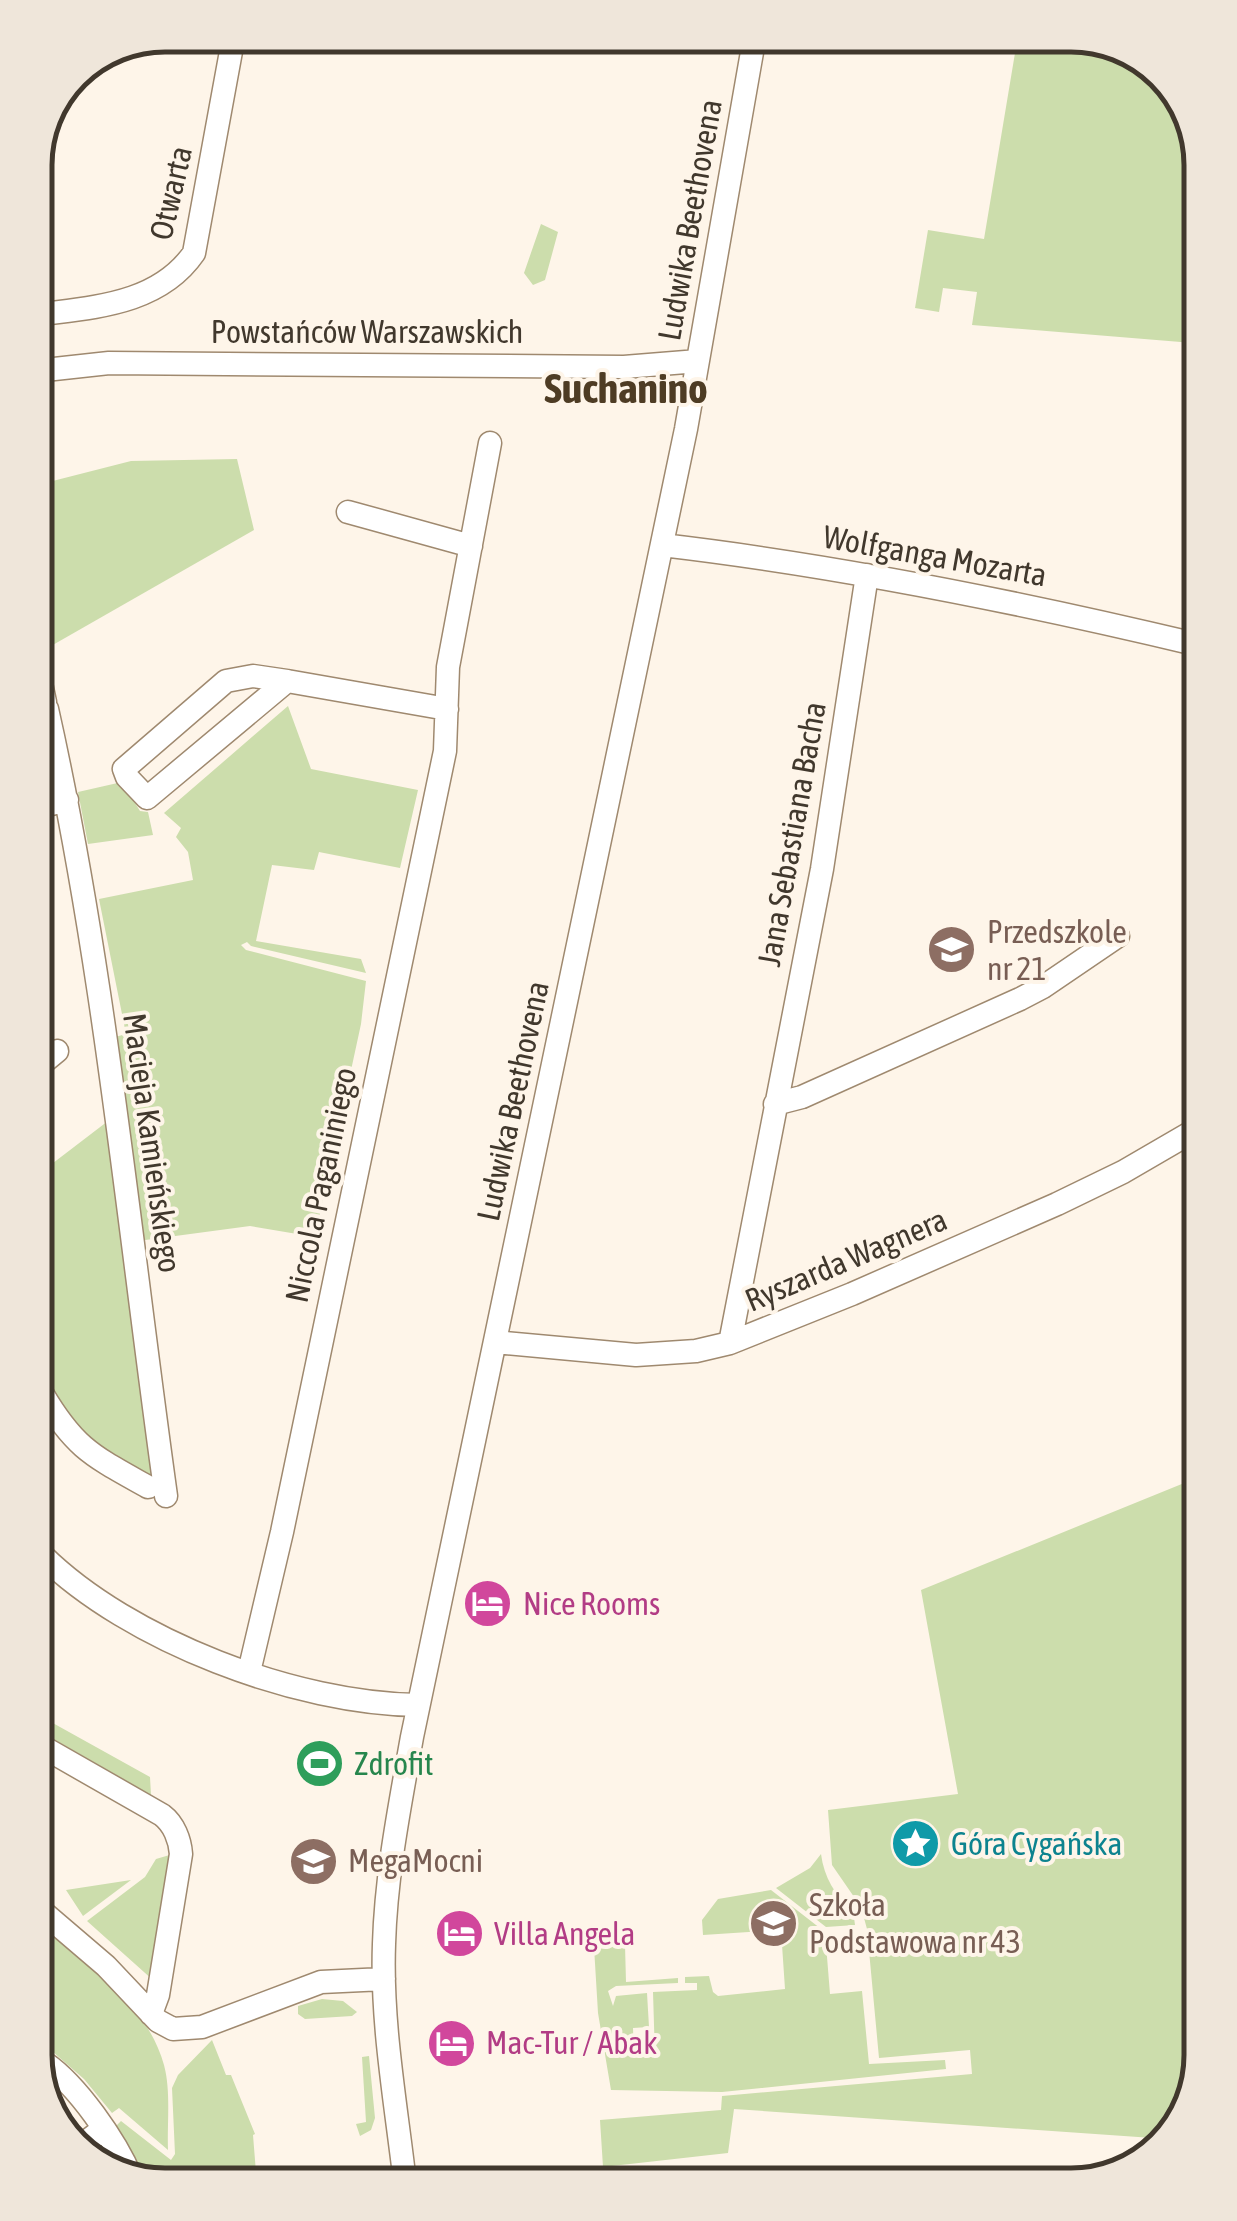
<svg xmlns="http://www.w3.org/2000/svg" width="1237" height="2221" font-family="'Asap Condensed',sans-serif">
	<style>
		.green { fill: #ccddac }
		.lines { fill: none; stroke-linecap: round; stroke-linejoin: round }
		.minor-casing { stroke: #9f896f; stroke-width: 25 }
		.minor { stroke: #fff; stroke-width: 22 }
		.labels { text-anchor: middle; stroke-width: 8; stroke-linejoin: round; paint-order: stroke }
		.street-label { font-size: 32px; fill: #41382d; stroke: #fef5e9 }
		.education-label { font-size: 32px; fill: #785e54; stroke: #fef5e9; text-anchor: start }
		.hotel-label { font-size: 32px; fill: #b23c85; stroke: #fef5e9; text-anchor: start }
		.leisure-label { font-size: 32px; fill: #27864d; stroke: #fef5e9; text-anchor: start }
		.culture-label { font-size: 32px; fill: #0d838f; stroke: #fef5e9; text-anchor: start }
		.district-label { font-size: 42px; font-weight: bold; fill: #4e3c24; stroke: #fef5e9 }
		.rim { fill: none; stroke: #41382d; stroke-width: 5 }
	</style>
	<rect width="100%" height="100%" fill="#fef5e9"/>
	<path class="green" d="M1018,35H1080L1144,57L1192,115L1193,343L972,325L977,292L943,288L939,312L915,308L928,230L984,239Z
		M541,224L558,232L545,280L533,285L524,273Z
		M237,459L254,530L51,646L38,600L37,485L131,461Z
		M288,706L311,769L418,790L400,868L319,852L314,870L272,865L256,941L361,959L366,973L251,946L247,942L241,945L246,950L366,981L361,1024L315,1237L250,1226L123,1243L153,1474L149,1480L78,1430L41,1371L40,1173L108,1121L97,1042L126,1034L99,899L193,880L188,852L176,837L181,828L164,813Z
		M122,782L140,811L148,812L153,835L88,844L78,792Z
		M1199,1477L1202,2063L1180,2128L1167,2139L734,2109L728,2153L603,2167L600,2120L721,2110L722,2096L972,2074L970,2050L879,2058L867,1929L861,1907L832,1865L828,1810L958,1794L921,1590Z
		M51,1722L150,1777L151,1795L43,1733V1725Z
		M173,1854L154,1981L87,1921L145,1877L156,1859Z
		M821,1854C824,1877 835,1896 853,1910L855,1925L826,1927L776,1888L810,1868Z
		M131,1880L83,1916L66,1890Z
		M771,1890L825,1932L830,1994L862,1991L869,2064L945,2060L946,2069L722,2092L611,2090L598,2013L594,1947L625,1945L626,1982L678,1978V1983L616,1986L608,1991L613,2006L616,1996L647,1993L649,2027L633,2028L634,2057H655L653,1992L697,1990V1983H685V1977L709,1976L713,1992L718,1996L785,1989L781,1930L703,1935L702,1920L718,1899Z
		M44,1926C89,1965 147,2004 164,2065C171,2091 167,2123 168,2150L119,2108L112,2113L84,2079L45,2045Z
		M322,1999L343,2001L357,2012L352,2016L305,2019L298,2014V2006Z
		M212,2040L226,2075H231L255,2134L253,2135L257,2185L158,2186L140,2180L115,2127L121,2121L171,2160L175,2154L172,2088L178,2075Z
		M369,2056L375,2118L371,2130L360,2136L356,2124L366,2122L362,2057Z"/>
	<g class="lines">
		<defs>
			<path id="minor" d="M36,315C93,307 158,305 194,253L234,35
				M36,371L109,363L624,367L698,361
				M348,512L471,546
				M662,545C842,566 1019,602 1195,644
				M38,669L45,702
				M287,681L253,676L226,681L124,769L127,777L147,798L287,681L447,709
				M47,709C105,968 129,1233 166,1496
				M39,807L67,800
				M40,1065L57,1051
				M775,1104L802,1097L1020,999L1043,987L1118,936
				M495,1342L636,1355L696,1351L730,1343L852,1294L1057,1204L1123,1172L1197,1129
				M730,1343L822,869L867,575
				M42,1393C75,1449 93,1456 148,1487
				M42,1555C129,1641 297,1704 418,1705
				M249,1672L282,1532L445,751L448,667L490,443
				M43,1747L162,1815C174,1824 180,1840 181,1854L158,1995L151,2014
				M44,1913L106,1966L158,2021L173,2029L202,2027L321,1982L384,1979
				M45,2063C77,2085 116,2141 131,2177
				M79,2147L103,2129
				M405,2183C396,2104 381,2023 384,1944C386,1874 400,1805 412,1737L686,429L755,35"/>
		</defs>
		<use href="#minor" class="minor-casing"/>
		<use href="#minor" class="minor"/>
	</g>
	<defs>
		<symbol id="school-disc" viewBox="-11 -11 22 22"><circle r="9.5" fill="#8d6e63" stroke="#fef5e9"/><path d="M0-5L7-2L0 1L-7-2ZM-4 1L0 2.5L4 1V4Q0 6-4 4Z" fill="#fff"/></symbol>
		<symbol id="hotel-disc" viewBox="-11 -11 22 22"><circle r="9.5" fill="#d1479c" stroke="#fef5e9"/><path d="M-6-4.5h1.5V1H6V5H4.5V3h-9V5H-6ZM-4 0a1.8 1.8 0 1 1 3.6 0ZM.5 0V-2.5h3Q6-2.5 6 0Z" fill="#fff"/></symbol>
		<symbol id="stadium-disc" viewBox="-11 -11 22 22"><circle r="9.5" fill="#2e9e5b" stroke="#fef5e9"/><path d="M0-5a6.5 5 0 1 0 0 10a6.5 5 0 1 0 0-10ZM-3.5-1.8h7v3.6h-7Z" fill="#fff"/></symbol>
		<symbol id="sight-disc" viewBox="-11 -11 22 22"><circle r="9.5" fill="#0f9aa8" stroke="#fef5e9"/><path d="M0-6L1.8-2.2L6-1.7L2.9 1.2L3.7 5.4L0 3.3L-3.7 5.4L-2.9 1.2L-6-1.7L-1.8-2.2Z" fill="#fff"/></symbol>
	</defs>
	<g fill-rule="evenodd">
		<use href="#school-disc" x="924" y="922" width="55" height="55"/>
		<use href="#hotel-disc" x="460" y="1576" width="55" height="55"/>
		<use href="#stadium-disc" x="292" y="1736" width="55" height="55"/>
		<use href="#sight-disc" x="888" y="1816" width="55" height="55"/>
		<use href="#school-disc" x="286" y="1834" width="55" height="55"/>
		<use href="#school-disc" x="746" y="1896" width="55" height="55"/>
		<use href="#hotel-disc" x="432" y="1906" width="55" height="55"/>
		<use href="#hotel-disc" x="424" y="2016" width="55" height="55"/>
	</g>
	<g class="labels">
		<g class="street-label">
			<text transform="translate(171 193) rotate(-77)" y="11">Otwarta</text>
			<text transform="translate(690 220) rotate(-80)" y="11">Ludwika Beethovena</text>
			<text x="367" y="343">Powstańców Warszawskich</text>
			<text transform="translate(935 556) rotate(10)" y="11">Wolfganga Mozarta</text>
			<text transform="translate(792 834) rotate(-80)" y="11">Jana Sebastiana Bacha</text>
			<text transform="translate(513 1101) rotate(-78)" y="11">Ludwika Beethovena</text>
			<text transform="translate(152 1143) rotate(82)" y="11">Macieja Kamieńskiego</text>
			<text transform="translate(321 1185) rotate(-78)" y="11">Niccola Paganiniego</text>
			<text transform="translate(846 1260) rotate(-23)" y="11">Ryszarda Wagnera</text>
		</g>
		<g class="education-label">
			<text x="987" y="943">Przedszkole<tspan x="987" dy="37">nr 21</tspan></text>
			<text x="348" y="1872">MegaMocni</text>
			<text x="809" y="1916">Szkoła<tspan x="809" dy="37">Podstawowa nr 43</tspan></text>
		</g>
		<g class="hotel-label">
			<text x="523" y="1615">Nice Rooms</text>
			<text x="494" y="1945">Villa Angela</text>
			<text x="486" y="2054">Mac-Tur / Abak</text>
		</g>
		<g class="leisure-label">
			<text x="354" y="1775">Zdrofit</text>
		</g>
		<g class="culture-label">
			<text x="951" y="1855">Góra Cygańska</text>
		</g>
		<g class="district-label">
			<text x="626" y="403">Suchanino</text>
		</g>
	</g>
	<path d="M0 0H1237V2221H0ZM165 52H1071A113 113 0 0 1 1184 165V2055A113 113 0 0 1 1071 2168H165A113 113 0 0 1 52 2055V165A113 113 0 0 1 165 52Z" fill="#efe6da" fill-rule="evenodd"/>
	<path class="rim" d="M165 52H1071A113 113 0 0 1 1184 165V2055A113 113 0 0 1 1071 2168H165A113 113 0 0 1 52 2055V165A113 113 0 0 1 165 52Z"/>
</svg>
